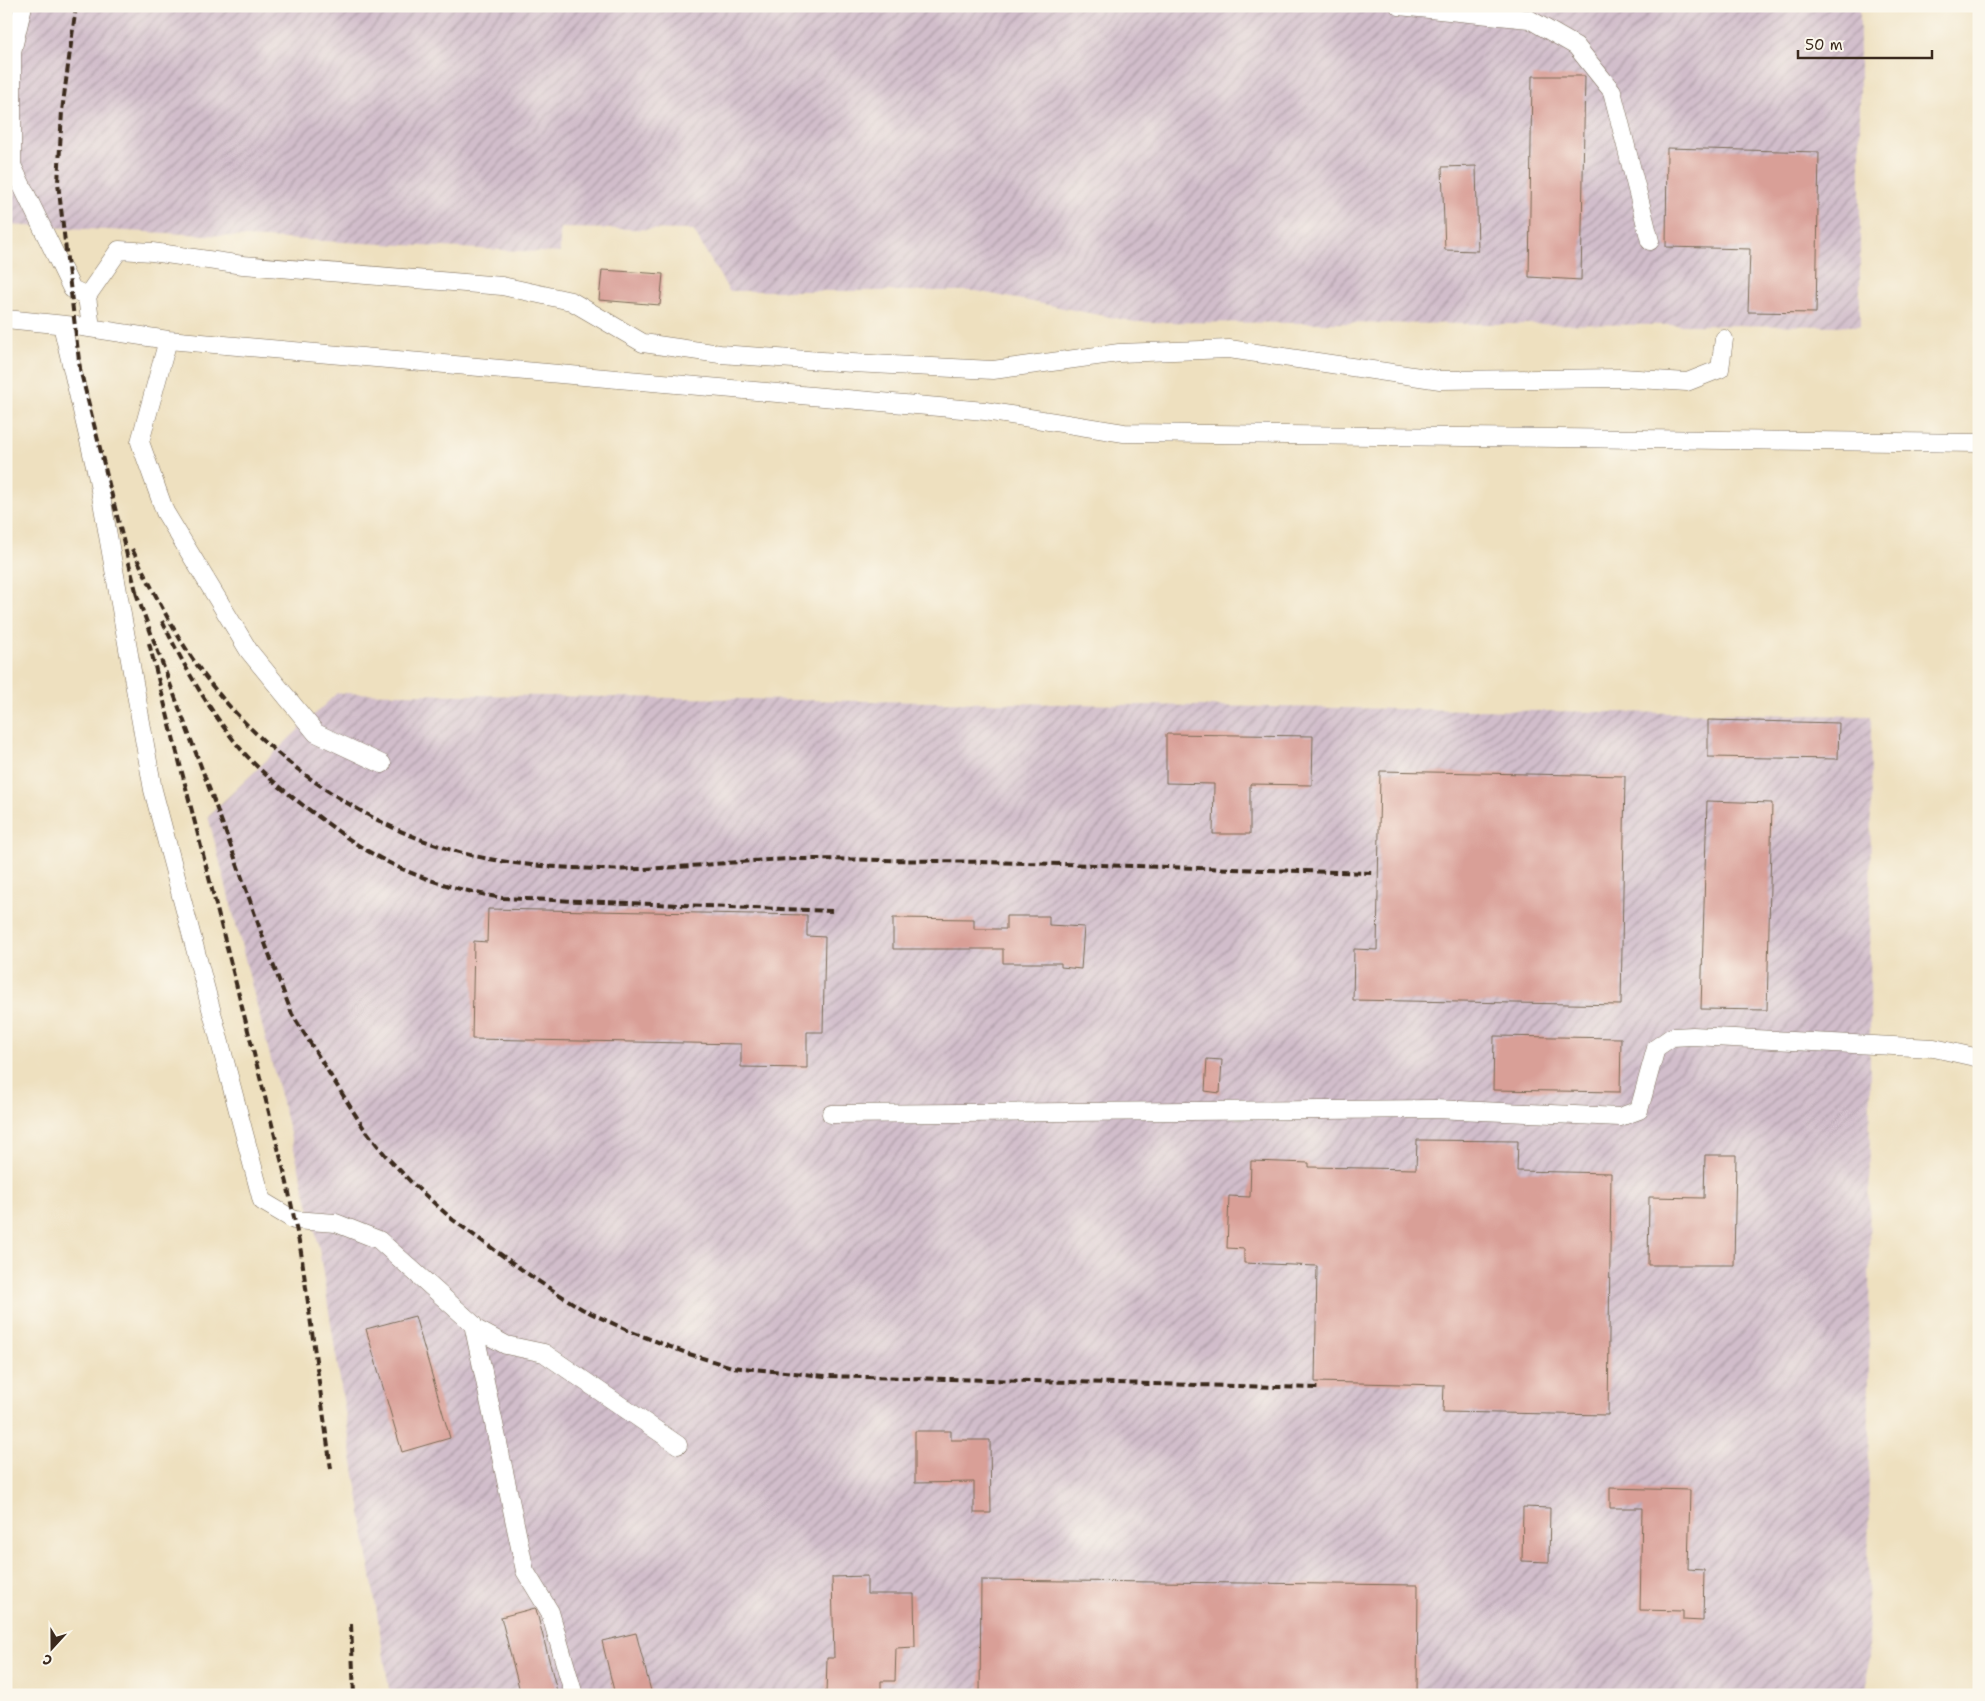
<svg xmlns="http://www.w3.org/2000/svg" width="1985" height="1701" font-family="'Shantell Sans',sans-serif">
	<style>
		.industrial { fill: url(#industrial-furrows) }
		.building { fill: #d99f97 }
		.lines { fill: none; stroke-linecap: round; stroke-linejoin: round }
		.minor-casing { stroke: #7a6a56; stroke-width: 19 }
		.minor { stroke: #fff; stroke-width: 18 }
		.rail { stroke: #3b2a1e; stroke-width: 4; stroke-dasharray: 8 4; stroke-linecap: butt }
	</style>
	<defs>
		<pattern id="industrial-furrows" width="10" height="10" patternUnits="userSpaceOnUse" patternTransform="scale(1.25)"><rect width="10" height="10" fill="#d1bdcb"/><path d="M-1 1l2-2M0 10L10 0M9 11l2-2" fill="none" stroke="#ab9aa4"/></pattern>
	</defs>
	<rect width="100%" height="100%" fill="#fbf7ec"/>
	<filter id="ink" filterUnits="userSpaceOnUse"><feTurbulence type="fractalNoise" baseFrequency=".02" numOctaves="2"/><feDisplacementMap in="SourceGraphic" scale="10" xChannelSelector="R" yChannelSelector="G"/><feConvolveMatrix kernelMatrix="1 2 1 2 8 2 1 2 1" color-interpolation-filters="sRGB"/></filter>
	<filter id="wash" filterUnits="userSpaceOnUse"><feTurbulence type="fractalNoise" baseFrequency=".0096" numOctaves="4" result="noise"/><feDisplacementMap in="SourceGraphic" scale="20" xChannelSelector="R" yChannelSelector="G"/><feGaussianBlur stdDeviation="1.12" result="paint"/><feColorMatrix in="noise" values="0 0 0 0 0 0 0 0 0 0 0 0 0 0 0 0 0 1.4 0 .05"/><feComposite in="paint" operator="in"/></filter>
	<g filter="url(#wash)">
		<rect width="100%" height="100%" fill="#eee0bf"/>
		<path class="industrial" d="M6,6H1860V326L1135,322L976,291H729L693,230L560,228V253L6,225Z
			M337,693L1871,716L1868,1695H390L318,1242L208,816Z"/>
		<g id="blocks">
			<path class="building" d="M1532,76H1585L1581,280L1529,277Z
				M1667,148L1819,152L1816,313L1748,312L1750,249L1666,247Z
				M1476,166L1478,251L1445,250L1442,167Z
				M602,270L663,274L660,305L599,300Z
				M1708,720L1839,723L1838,759L1708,757Z
				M1166,734L1313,736L1312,785L1250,784V834H1213L1214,784L1166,783Z
				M1380,771L1625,776L1621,1005L1353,1000L1354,949L1377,950Z
				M1707,801L1772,803L1767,1010L1701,1009Z
				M488,909L807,915V936L825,937L823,1032H807V1068L741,1067V1044L472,1039L474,941L487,942Z
				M1006,916H1049V925L1084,927L1081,969L1061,967V963H1003V949H893V918L974,919V929H1006Z
				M1494,1036L1621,1038L1620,1092L1493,1090Z
				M1207,1059L1222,1060L1220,1093L1205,1091Z
				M1417,1140L1518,1141L1517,1171L1611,1173L1608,1415L1443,1412L1444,1385L1315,1382L1317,1266L1244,1263V1249L1227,1248L1229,1196L1250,1197L1251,1161L1309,1163V1167L1416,1169Z
				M1705,1155H1736L1734,1265H1648L1649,1197L1704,1198Z
				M415,1316L450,1438L402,1452L366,1329Z
				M915,1431H951V1440H990L991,1513H974V1482L915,1483Z
				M1610,1488L1690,1490L1688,1569L1704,1570L1703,1621L1683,1620V1611L1640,1610L1642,1508H1610Z
				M1523,1507L1550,1508L1549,1562L1522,1561Z
				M867,1576V1594H914L915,1647L896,1648L895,1681H881V1695H826L827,1658H834L832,1577Z
				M981,1580L1418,1585L1417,1695H980Z
				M535,1608L536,1609L558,1695H521L501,1617Z
				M636,1633L652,1695H615L602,1641Z"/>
		</g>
	</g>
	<g filter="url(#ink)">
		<use href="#blocks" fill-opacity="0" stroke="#7a6a56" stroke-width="1"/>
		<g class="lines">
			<defs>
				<path id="minor" d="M1399,6L1529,19L1576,46L1612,91L1650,241
					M6,153L72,289L87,296
					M12,165V52L23,6
					M6,319L76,326L168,340L985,411L1124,433L1979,443
					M62,325L98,479L153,790L262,1201L294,1220L336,1223L379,1240L473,1324L525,1571L550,1612L574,1695
					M91,328L87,296L119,250L152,252L243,265L502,286L571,301L643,343L720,354L852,363L993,370L1119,353L1229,349L1440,380L1622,378L1687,382L1720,369L1724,339
					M168,340L140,442L165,512L249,651L316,733L382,764
					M831,1114L1435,1109L1620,1117L1639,1110L1656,1048L1672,1037L1693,1036L1934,1048L1979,1058
					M474,1328L506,1345L544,1353L678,1445"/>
			</defs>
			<use href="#minor" class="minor-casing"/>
			<use href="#minor" class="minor"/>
			<path class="rail" d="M76,6L62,111L58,183L80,369L138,599
				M132,549C154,592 175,636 204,675C270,764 385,842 495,860C529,866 564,868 599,869C670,872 741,858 813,859C1000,861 1186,868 1373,873
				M136,593L230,844L266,946L292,1014L363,1127L386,1156L413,1184L453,1220L535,1279L582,1309L629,1331L689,1354L732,1367L825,1376L1318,1388
				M162,621C182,662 204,702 232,738C252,765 278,786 304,806C326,822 348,840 373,854C412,877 457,890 502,898L832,911
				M149,643L287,1183L301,1252L331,1469
				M351,1624L354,1695"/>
		</g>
	</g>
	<rect width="1985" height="1701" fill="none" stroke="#fbf7ec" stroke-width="25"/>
	<g transform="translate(52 1648) rotate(201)" stroke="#fbf7ec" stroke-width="4" paint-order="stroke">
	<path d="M0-4L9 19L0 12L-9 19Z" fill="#3b2a1e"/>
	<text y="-8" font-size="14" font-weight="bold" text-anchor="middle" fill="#3b2a1e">С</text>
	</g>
	<path d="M1798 50v8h134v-8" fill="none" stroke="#3b2a1e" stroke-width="2.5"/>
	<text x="1805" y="50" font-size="15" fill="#3b2a1e" stroke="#fbf7ec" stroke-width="4" paint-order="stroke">50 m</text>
</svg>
